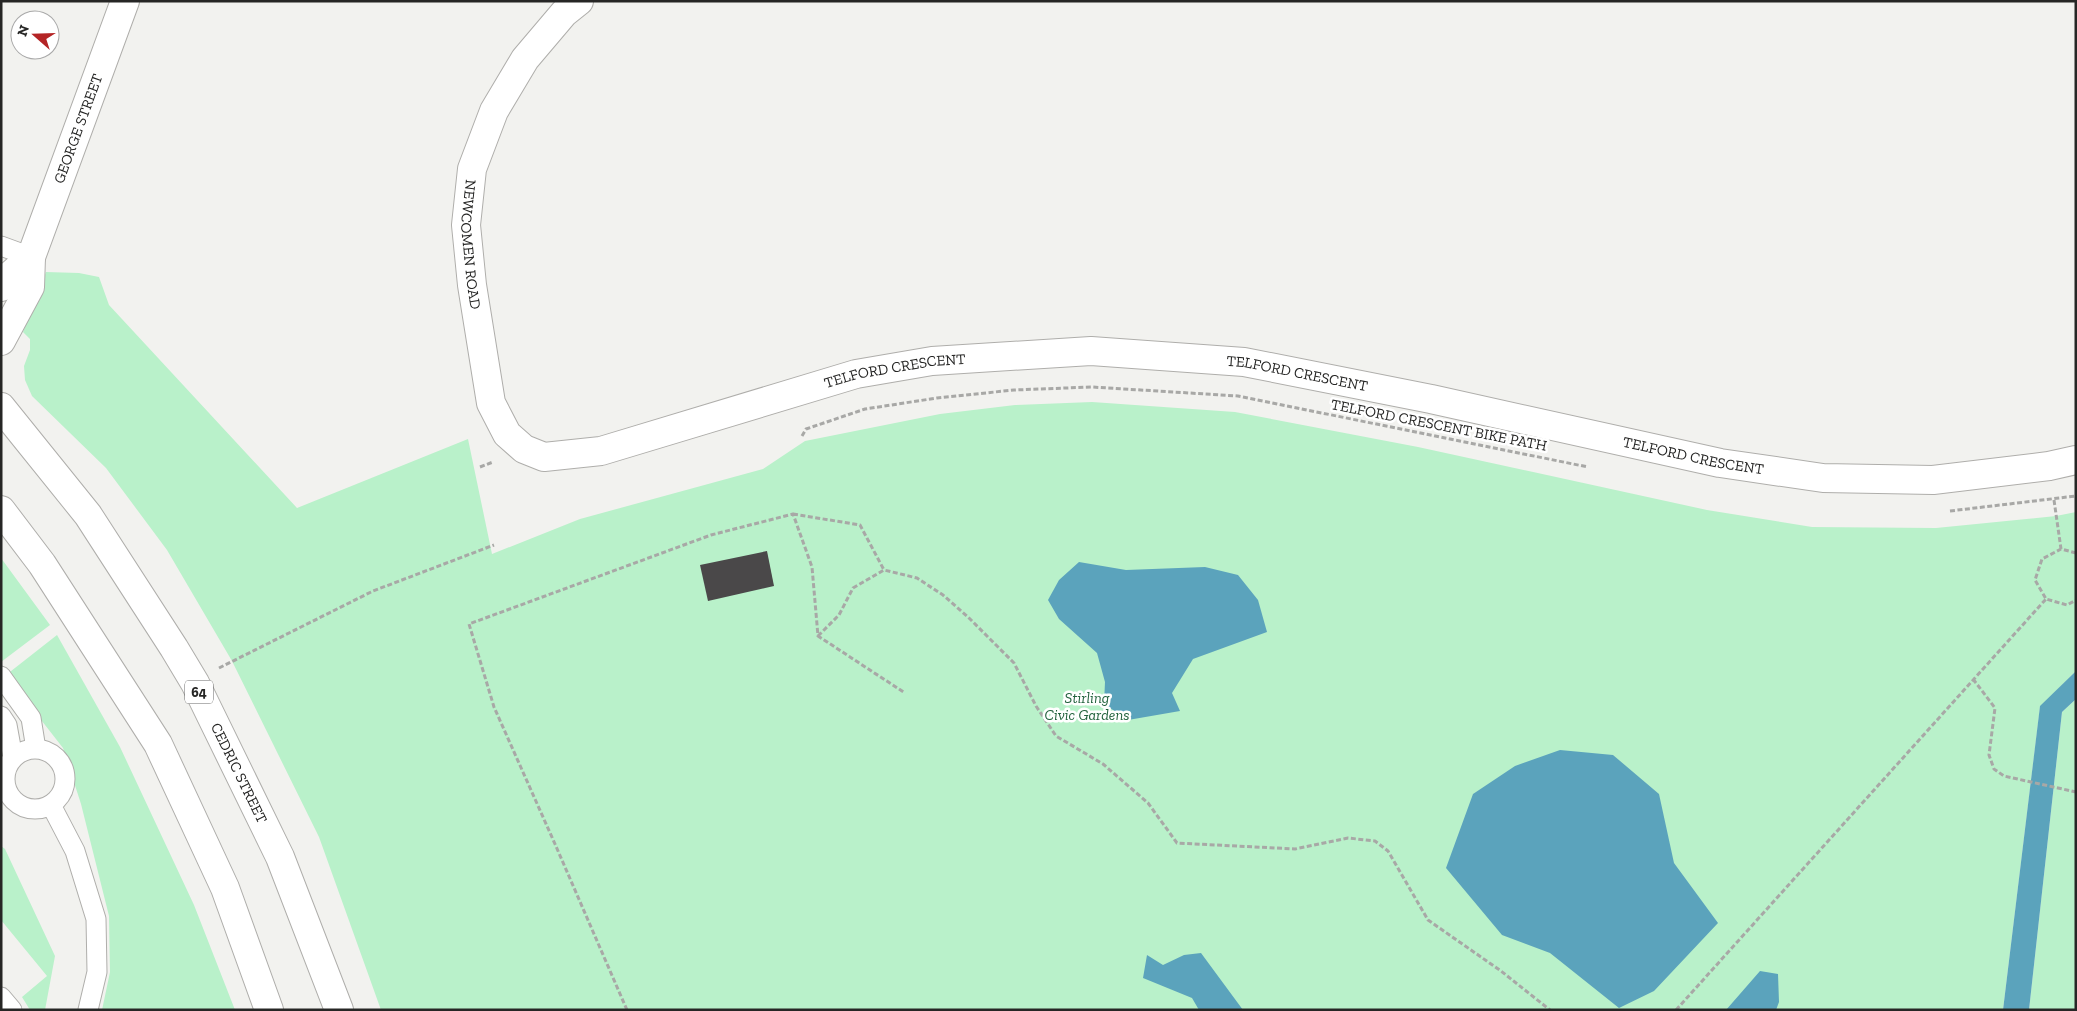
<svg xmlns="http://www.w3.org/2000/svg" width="2077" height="1011" font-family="'Zilla Slab',serif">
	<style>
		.green { fill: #b9f1ca }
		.water { fill: #5ba3bc }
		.building { fill: #4a4849 }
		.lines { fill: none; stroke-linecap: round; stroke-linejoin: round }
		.service-casing { stroke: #afaeab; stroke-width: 21 }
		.minor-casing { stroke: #afaeab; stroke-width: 30 }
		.primary-casing { stroke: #afaeab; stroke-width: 30 }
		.path { stroke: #a8a8a6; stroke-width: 3; stroke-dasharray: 5 2.5; stroke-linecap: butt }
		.service { stroke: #fff; stroke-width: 19 }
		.minor { stroke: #fff; stroke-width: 28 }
		.primary { stroke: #fff; stroke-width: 28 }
		.labels { text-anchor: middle; stroke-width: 5; stroke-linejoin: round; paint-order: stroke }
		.shield { fill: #fff; stroke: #676766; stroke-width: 1 }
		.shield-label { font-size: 14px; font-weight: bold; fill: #262625 }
		.street-label { font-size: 15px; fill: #262625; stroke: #fff }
		.park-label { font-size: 15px; font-style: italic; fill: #21613c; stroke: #fff }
	</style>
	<rect width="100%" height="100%" fill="#f2f2ef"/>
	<path class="green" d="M46,272L79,273L99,277L109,305L297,508L468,439L492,554L580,519L763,469L805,441L940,414L1015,405L1092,402L1235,412L1418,447L1707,510L1812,527L1936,528L2056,516L2076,512V671L2040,707L2003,1010H381L319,837L232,661L167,550L106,468L32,396L25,380L24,366L30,350V339L23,332Z
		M1,558L50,625L1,662Z
		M57,635L120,747L194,905L235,1010H102L110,972L109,916L81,804L63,748L6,675Z
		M2076,699V1010H2029L2062,712Z
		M1,846L5,849L55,956L45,1010H30L22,997L47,976L1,920Z"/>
	<path class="water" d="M1079,562L1126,570L1205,567L1238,575L1258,600L1267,632L1193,659L1172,693L1180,711L1128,720L1104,704L1105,682L1097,653L1059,619L1048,600L1059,580Z
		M2076,671V699L2062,712L2029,1010H2003L2040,706Z
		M1560,750L1613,755L1659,794L1674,863L1718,923L1654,991L1619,1008L1550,953L1502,935L1446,868L1473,794L1515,766Z
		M1201,953L1243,1010H1199L1192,998L1143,978L1147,955L1163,965L1184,955Z
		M1760,971L1778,974L1779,1002L1776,1010H1726Z"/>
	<path class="building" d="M767,551L774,586L708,601L700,565Z"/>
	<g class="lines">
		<defs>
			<path id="service" d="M1,246L31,257
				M1,676L31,718L36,749
				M1,716L7,725L13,758
				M5 779a30 30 0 1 1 60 0a30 30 0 1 1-60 0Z
				M51,805L75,851L96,919L97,972L88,1010
				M1,997L12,1010"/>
			<g id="minor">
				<path id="s1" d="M579,1L564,13L525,59L494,111L472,169L466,225L472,285L491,403L507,434L524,449L544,457L601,451L856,374L932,361L1091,351L1244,362L1431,399L1720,463L1823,478L1933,480L2049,466L2076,460"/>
				<path d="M1,287L7,278L31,257"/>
				<path id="s2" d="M1,341L30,287L31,257L125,1"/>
			</g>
			<g id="primary">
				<path id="s3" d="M1,407L88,515L174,648L195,683L280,857L339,1010"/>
				<path d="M1,510L42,564L158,744L225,888L269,1010"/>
			</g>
		</defs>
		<use href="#service" class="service-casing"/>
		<use href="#minor" class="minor-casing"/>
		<use href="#primary" class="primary-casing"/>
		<path class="path" d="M802,436L806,429L865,409L937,398L1014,390L1092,387L1238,396L1588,467
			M480,467L493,462
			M2054,500L2061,549
			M1950,511L2076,496
			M793,514L860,525L884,570
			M2076,553L2061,549L2042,559L2035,580L2046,599L2067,605L2076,600
			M818,636L839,615L853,588L884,570L917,578L943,595L968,617L1014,663L1036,706L1056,736L1103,764L1148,803L1177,843L1295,849L1348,838L1375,841L1388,851L1428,920L1501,971L1550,1010
			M219,668L373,591L494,545
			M1973,679L1995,708L1989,755L1994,769L2004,776L2076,792
			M627,1010L555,844L494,707L469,624L711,535L793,514L812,567L818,636L905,693
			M1676,1010L2046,599"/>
		<use href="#service" class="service"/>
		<use href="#minor" class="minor"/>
		<use href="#primary" class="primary"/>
	</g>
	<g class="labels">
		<rect class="shield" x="185" y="680.5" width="28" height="23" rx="4"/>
		<g class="shield-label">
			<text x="199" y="697">64</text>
		</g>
		<g class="street-label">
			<text dy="5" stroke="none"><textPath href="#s2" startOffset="228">GEORGE STREET</textPath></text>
			<text dy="5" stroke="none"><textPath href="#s1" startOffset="278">NEWCOMEN ROAD</textPath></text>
			<text dy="5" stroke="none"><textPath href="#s1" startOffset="880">TELFORD CRESCENT</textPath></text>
			<text dy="5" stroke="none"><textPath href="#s1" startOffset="1285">TELFORD CRESCENT</textPath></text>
			<text transform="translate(1439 425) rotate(11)" y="5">TELFORD CRESCENT BIKE PATH</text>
			<text dy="5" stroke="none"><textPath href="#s1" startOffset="1690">TELFORD CRESCENT</textPath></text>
			<text dy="5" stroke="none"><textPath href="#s3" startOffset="438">CEDRIC STREET</textPath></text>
		</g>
		<g class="park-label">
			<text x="1087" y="703">Stirling<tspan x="1087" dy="17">Civic Gardens</tspan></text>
		</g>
	</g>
	<rect width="2077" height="1011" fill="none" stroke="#262625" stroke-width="5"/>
	<g transform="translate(35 35) rotate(290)"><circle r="24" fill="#ffffff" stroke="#a8a8a8"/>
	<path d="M0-4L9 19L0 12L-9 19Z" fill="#b42425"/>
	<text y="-8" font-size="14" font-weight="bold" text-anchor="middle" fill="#262625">N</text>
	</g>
</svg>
